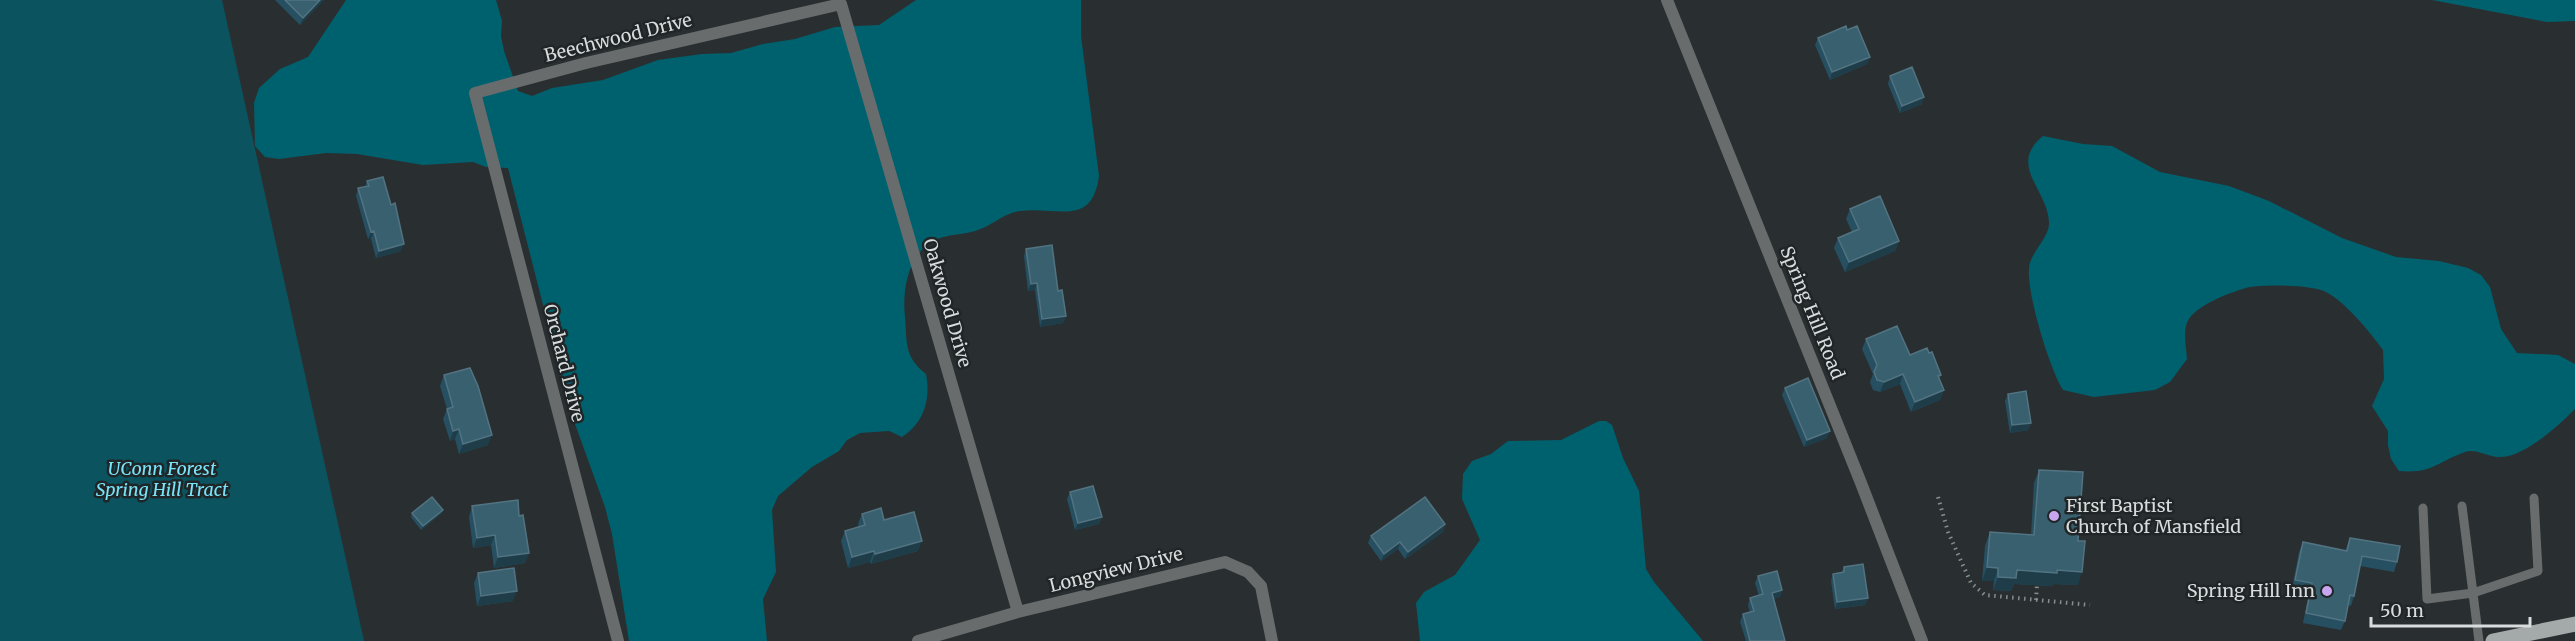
<svg xmlns="http://www.w3.org/2000/svg" width="2575" height="641" font-family="Merriweather,serif">
	<style>
		.green { fill: #0b545f }
		.forest { fill: #00616e }
		.lines { fill: none; stroke-linecap: round; stroke-linejoin: round }
		.path { stroke: #888d8e; stroke-width: 4; stroke-dasharray: 1.5 4.5; stroke-linecap: butt }
		.service { stroke: #696c6c; stroke-width: 9 }
		.minor { stroke: #696c6c; stroke-width: 12 }
		.primary { stroke: #a3aaa9; stroke-width: 15 }
		.wall { fill: #265062 }
		.shaded-wall { fill: #1f3d49 }
		.building { fill: #39606f; stroke: #527381; stroke-width: 1.5 }
		.poi-dot { fill: #c8a6ef; stroke: #202627; stroke-width: 2 }
		.labels { text-anchor: middle; stroke-width: 5; stroke-linejoin: round; paint-order: stroke }
		.street-label { font-size: 18px; fill: #d8dcdd; stroke: #202627 }
		.park-label { font-size: 18px; font-style: italic; fill: #79e4f8; stroke: #202627 }
		.poi-label { font-size: 18px; fill: #d8dcdd; stroke: #202627; text-anchor: start }
	</style>
	<rect width="100%" height="100%" fill="#292f31"/>
	<path class="green" d="M0,0H222L364,641H0Z"/>
	<path class="forest" d="M346,0H496L502,21L501,36L504,51L518,91L532,96L552,88L603,80L658,60L702,54L731,53L763,44L795,39L835,27L879,25L916,0H1081V36L1099,176C1092,228 1057,206 1020,211C1003,213 991,227 975,231C962,235 948,234 935,240C908,253 902,290 905,317C907,342 904,357 926,374C931,399 924,423 902,437L889,431L860,433L847,440L839,451L812,467L778,496L772,510L776,572L763,599L767,641H629L612,534L605,507L570,410L508,168L486,167L473,162L423,165L357,154L326,153L279,159L265,157L255,146L254,103L259,88L280,69L308,57Z
		M2432,0H2575V21L2547,22Z
		M2043,136L2083,144L2112,146L2160,172L2229,186L2269,201L2342,238L2396,257L2439,261L2468,268L2481,275L2490,287L2501,329L2517,353L2558,355L2575,364V409C2558,426 2523,459 2497,457C2487,456 2474,448 2465,452C2437,462 2432,474 2399,471L2391,459L2388,445V431L2372,406L2384,379L2383,350C2370,332 2344,300 2324,291C2310,285 2262,284 2246,288C2229,293 2205,302 2192,315C2181,326 2186,344 2187,359L2170,382L2155,390L2094,397L2063,390C2050,370 2023,284 2030,263C2034,249 2050,236 2049,222C2048,190 2007,165 2043,136Z
		M1599,421H1606L1612,425L1623,458L1639,491L1646,569L1654,582L1703,641H1420L1416,603L1424,592L1455,575L1480,540L1462,499L1463,474L1472,461L1491,454L1508,441L1561,440Z"/>
	<g class="lines">
		<path class="path" d="M1938,497L1948,532L1971,583L1985,595L2090,605
			M2036,600L2037,585"/>
		<path class="service" d="M2462,506L2479,641
			M2423,508L2427,599L2473,593L2538,571L2534,498"/>
		<path class="minor" d="M1667,0L1861,483L1922,641
			M618,641L475,93L586,63L841,4L1018,612
			M918,641L1018,612L1225,562L1248,572L1261,586L1272,641"/>
		<path class="primary" d="M2493,641L2575,624"/>
	</g>
	<path class="wall" d="M275,0H324L300,25Z
		M1847,30L1870,57L1867,64L1830,80L1815,45L1818,38Z
		M1890,76L1922,104L1900,113L1888,84Z
		M367,181L401,251L376,258L371,239H368L356,196L358,188L365,187Z
		M1850,209L1899,241L1895,251L1845,272L1834,248L1838,238L1852,232L1846,219Z
		M1026,249L1058,291L1066,316L1063,323L1040,327L1035,290L1028,291L1024,256Z
		M1866,339L1910,355L1929,353L1941,375L1939,380L1944,390L1940,400L1911,412L1900,384L1880,392L1873,390L1870,382L1873,374L1862,349Z
		M444,375L488,445L459,454L455,439L450,441L443,419L447,409L440,386Z
		M1785,388L1827,438L1804,447L1782,395Z
		M2008,394L2031,423L2028,430L2010,433L2005,401Z
		M2039,470L2078,541V585L2053,584L2052,586L2014,584L2011,591L1993,590L1994,581H1982L1985,546L1990,532L2031,535L2034,483Z
		M1070,492L1102,517L1099,524L1075,530L1067,499Z
		M472,506L519,516L529,553L525,563L494,568L491,545L473,548L469,517Z
		M412,513H442L421,530L411,517Z
		M862,514L884,520L918,551L871,564L870,562L848,568L841,541L845,531L859,527L858,524Z
		M1445,524L1443,532L1405,559L1398,549L1381,561L1368,543L1371,536Z
		M2350,538L2397,562L2394,572L2360,566L2354,596L2351,606L2348,605L2345,621L2341,630L2303,623L2309,593L2292,589L2299,552L2303,542L2345,551Z
		M1844,567L1868,598L1865,605L1835,609L1831,581L1833,574L1841,573Z
		M478,573L513,601L477,606L474,583Z
		M1758,576L1782,590L1780,597L1773,599L1785,641H1746L1740,622L1743,614L1750,613L1748,605L1750,598L1759,596L1755,583Z"/>
	<path class="shaded-wall" d="M320,0H324L300,25L303,18Z
		M1870,57L1867,64L1830,80L1832,72Z
		M1924,97L1922,104L1900,113L1902,106Z
		M374,231L371,239H368L371,232Z
		M1899,241L1895,251L1845,272L1849,262Z
		M404,244L401,251L376,258L379,251Z
		M1037,283L1035,290L1028,291L1031,284Z
		M1066,316L1063,323L1040,327L1042,319Z
		M1903,374L1900,384L1880,392L1884,382Z
		M1944,390L1940,400L1911,412L1915,402Z
		M2031,423L2028,430L2010,433L2012,425Z
		M459,429L455,439L450,441L453,431Z
		M1830,431L1827,438L1804,447L1807,440Z
		M492,435L488,445L459,454L463,444Z
		M443,510L442,513L421,530L423,526Z
		M1102,517L1099,524L1075,530L1078,523Z
		M1445,524L1443,532L1405,559L1408,552Z
		M495,535L491,545L473,548L477,538Z
		M922,541L918,551L871,564L875,554Z
		M1400,542L1398,549L1381,561L1384,554Z
		M874,551L870,562L848,568L852,557Z
		M529,553L525,563L494,568L498,557Z
		M1987,567L1998,568L1994,581H1982Z
		M2017,570H2057L2082,572L2078,585L2053,584L2052,586L2014,584L2011,591L1993,590L1998,577Z
		M1782,590L1780,597L1769,600L1772,593Z
		M517,591L513,601L477,606L481,596Z
		M1868,598L1865,605L1835,609L1837,602Z"/>
	<path class="building" d="M285,0H320L303,18Z
		M1846,26L1847,30L1857,26L1870,57L1832,72L1818,38Z
		M1912,67L1924,97L1902,106L1890,76Z
		M383,177L391,205L395,203L404,244L379,251L374,231L371,232L358,188L369,186L367,181Z
		M1880,196L1899,241L1849,262L1838,238L1859,229L1850,209Z
		M1052,245L1058,291L1062,290L1066,316L1042,319L1037,283L1031,284L1026,249Z
		M1897,326L1910,355L1927,348L1929,353L1932,352L1941,375L1938,376L1944,390L1915,402L1903,374L1884,382L1877,380L1874,372L1877,365L1866,339Z
		M470,368L478,386L492,435L463,444L459,429L453,431L447,409L453,407L444,375Z
		M1808,378L1830,431L1807,440L1785,388Z
		M2026,391L2031,423L2012,425L2008,394Z
		M2039,470L2083,472L2078,541H2085L2082,572L2057,570V573L2017,570L2016,578L1998,577V568L1987,567L1990,532L2034,535Z
		M1093,486L1102,517L1078,523L1070,492Z
		M432,497L443,510L423,526L412,513Z
		M1425,497L1445,524L1408,552L1400,542L1384,554L1371,536Z
		M518,500L519,516L523,515L529,553L498,557L495,535L477,538L472,506Z
		M881,508L884,520L914,512L922,541L875,554L874,551L852,557L845,531L865,525L862,514Z
		M2350,538L2400,546L2397,562L2362,556L2354,596L2350,595L2345,621L2306,613L2312,583L2295,580L2303,542L2347,551Z
		M1863,564L1868,598L1837,602L1833,574L1844,572V567Z
		M514,568L517,591L481,596L478,573Z
		M1777,571L1782,590L1772,593L1785,641H1750L1743,614L1754,611L1750,598L1763,594L1758,576Z"/>
	<g class="poi-dot">
		<circle cx="2054" cy="516" r="6"/>
		<circle cx="2327" cy="591" r="6"/>
	</g>
	<g class="labels">
		<g class="street-label">
			<text transform="translate(618 38) rotate(-14)" y="6">Beechwood Drive</text>
			<text transform="translate(947 303) rotate(74)" y="6">Oakwood Drive</text>
			<text transform="translate(1812 313) rotate(68)" y="6">Spring Hill Road</text>
			<text transform="translate(564 363) rotate(76)" y="6">Orchard Drive</text>
			<text transform="translate(1116 570) rotate(-14)" y="6">Longview Drive</text>
		</g>
		<g class="park-label">
			<text x="162" y="475">UConn Forest<tspan x="162" dy="21">Spring Hill Tract</tspan></text>
		</g>
		<g class="poi-label">
			<text x="2066" y="512">First Baptist<tspan x="2066" dy="21">Church of Mansfield</tspan></text>
			<text x="2315" y="597" text-anchor="end">Spring Hill Inn</text>
		</g>
	</g>
	<path d="M2371 617v9h159v-9" fill="none" stroke="#d8dcdd" stroke-width="3"/>
	<text x="2380" y="617" font-size="18" fill="#d8dcdd" stroke="#202627" stroke-width="4.5" paint-order="stroke">50 m</text>
</svg>
